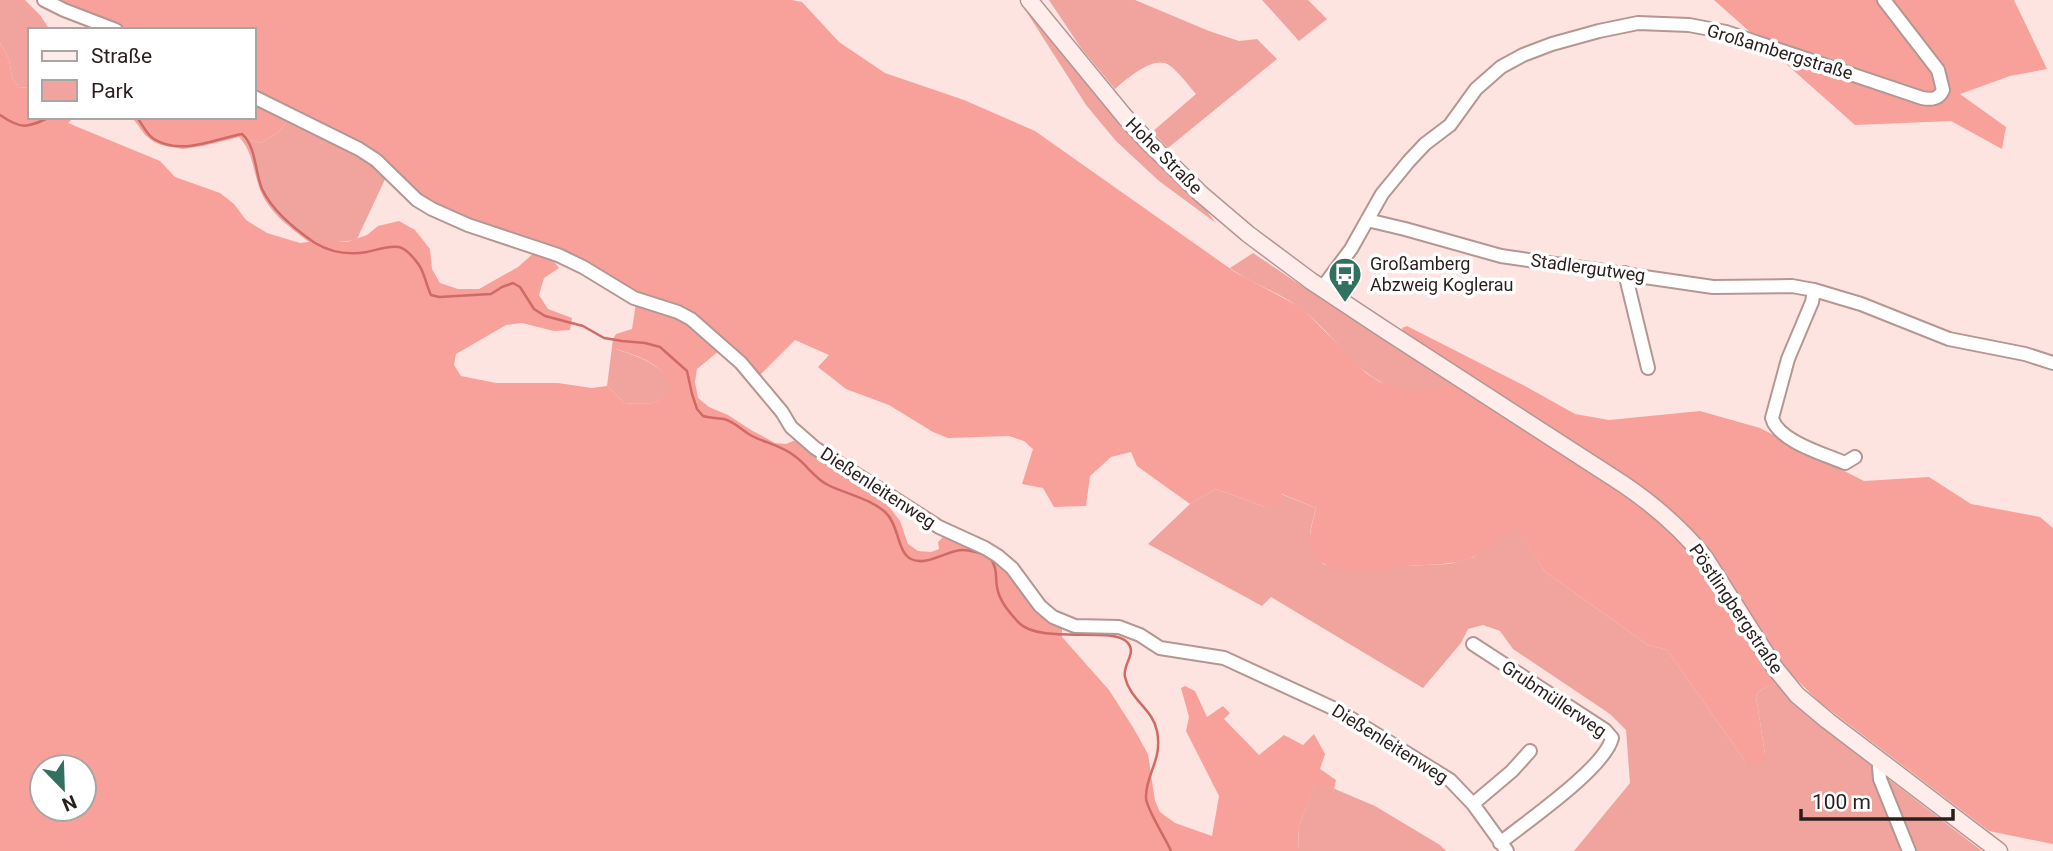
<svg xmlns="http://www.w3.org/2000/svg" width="2053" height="851" font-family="Roboto,sans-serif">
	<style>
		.green { fill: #f1a39d }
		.forest { fill: #f7a19a; fill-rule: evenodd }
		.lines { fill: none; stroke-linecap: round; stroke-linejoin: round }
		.stream { stroke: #cf6a64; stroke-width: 2.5 }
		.minor-casing { stroke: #b59693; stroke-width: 16 }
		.secondary-casing { stroke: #b59693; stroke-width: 19 }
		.minor { stroke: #fff; stroke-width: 12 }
		.secondary { stroke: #feedeb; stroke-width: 16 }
		.labels { text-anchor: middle; stroke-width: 7; stroke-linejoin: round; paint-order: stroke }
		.street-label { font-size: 18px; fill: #2b1f1e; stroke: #fff }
		.poi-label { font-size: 18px; fill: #2b1f1e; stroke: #fff; text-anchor: start }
	</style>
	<rect width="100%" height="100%" fill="#fee4e1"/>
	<path class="green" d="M0,0H25L40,15L50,30H30V87L19,88L12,78L9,59L0,43Z
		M1019,0C1057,46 1093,93 1134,137C1160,166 1193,191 1216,223L1159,181L1116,141L1086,105Z
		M1049,0H1135L1209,31L1239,41L1257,39L1277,59L1168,148L1152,132L1196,94C1188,85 1179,72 1169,65C1153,55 1127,79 1115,89L1081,48Z
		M1262,0H1308L1327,19L1299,41Z
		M291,118L358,150L387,175L357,239C342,244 325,240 309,242C292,229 271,214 262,194C253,175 254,152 239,137L261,143L277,133Z
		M1253,253L1302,286L1376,329L1464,388C1448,389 1431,393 1415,392C1359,387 1341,338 1300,308C1279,292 1252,284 1230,268Z
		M616,334V349C638,357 665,364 673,389C658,407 645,404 624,403L607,386L613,339Z
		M1216,489L1265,507L1281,494L1316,508C1309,536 1305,540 1323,564L1344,569L1372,572L1403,566L1449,564L1474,557L1516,526L1544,571L1648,645L1667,650L1745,761L1765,754L1756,696L1759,691L1779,682L1869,760L1904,851H1574L1630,783L1626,730L1610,714L1513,649L1500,631L1483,625L1468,629L1461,643L1423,688L1271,597L1262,606L1148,544L1190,504Z
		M1887,778L1982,851H1913L1886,780Z
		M1316,781L1375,806L1440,845L1446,851H1298L1299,825Z"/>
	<path class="forest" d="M49,0H792L802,2L839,42L885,73L964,100L1035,131L1235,272L1300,307L1311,317L1366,373L1380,382L1416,392L1450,385L1464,388L1474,383L1472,377L1404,334L1402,328L1407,326L1523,385L1575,414L1609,420L1700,411L1760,428L1864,481L1929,477L1971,504L2040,517L2053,528V844L1989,831L1818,701L1793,676L1759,691L1756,696L1765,754L1761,763L1753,766L1745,761L1667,650L1648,645L1544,571L1516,527C1502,537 1487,552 1471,558C1450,566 1429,564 1407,566C1396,567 1386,571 1375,572C1360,573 1322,569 1314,556C1305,542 1313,523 1316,508L1282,494V503L1265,507L1216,489L1190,504L1137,466L1131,452L1111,457L1090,476L1086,506L1054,507L1043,488L1022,484L1033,449L1024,441L1009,436L948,438L933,432L889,405L846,389L818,367L829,355L795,340L758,377L663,305L434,207L378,158L254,94V30H123L88,17Z
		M1714,0H2014L2047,69L2010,76L1960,94L2006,127L2002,149L1951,121L1855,125Z
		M0,43L9,59L12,78L19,88L30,87V117H74L68,123L160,161L175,177L220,193L234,204L246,220L267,233L300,243L325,240L347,242L367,235L378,226L399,221L415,230L430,249L432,269L440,283L458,289H479L518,267L535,252L552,259L559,268L544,278L539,295L548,309L572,318L570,330L554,331L522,323L506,325L456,354L454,365L461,376L496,383H558L592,388L607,386L624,403C645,404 658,407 672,389C665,364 638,356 616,349V334L632,329L636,303L677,315L720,350L697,369L695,382L698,398L709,407L728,415L751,430L775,443L786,444L798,439L878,492L900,521L908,544L918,551L931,552L939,549L938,542L943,537C963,545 984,551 1002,565C1025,583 1036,613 1062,628V637L1109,690L1134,729L1148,754L1155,801L1160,812L1175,823L1212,836L1219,796L1186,731L1189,717L1181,688L1185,686L1195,691L1207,717L1223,706L1230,713L1224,719L1259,755L1284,735L1303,745L1314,734L1325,754L1320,769L1336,780L1334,789L1316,782L1299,825L1298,851H0ZM42,767H84V809H42Z
		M254,101L291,118L277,133L261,143L239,137L203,146L183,149L161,145L154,142L145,135L132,117H254Z"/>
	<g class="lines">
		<path class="stream" d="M0,115C22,130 27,128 50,117
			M137,117C142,124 147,135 154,139C181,156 214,139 242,134C256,146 255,172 262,189C272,210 296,230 315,243C330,252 349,255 367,252C377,250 389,245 399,247C407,249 414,258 419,265C425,274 426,285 431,295L439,297L491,294L502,287L513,283L520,287L534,309L545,316L583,326L604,338L622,341L645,343L660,347L687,371L692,394L697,409L703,416C710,418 718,418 724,419C735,422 743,431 752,436C766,443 783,446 796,457C807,465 814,478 828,485C846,494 872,499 886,513C899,525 897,552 911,559C927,567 947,550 963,550C970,550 978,553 985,554
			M990,557C998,570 995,574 997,587C999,601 1010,613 1019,623C1042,645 1112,626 1127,642C1138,653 1122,664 1125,677C1130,700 1153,709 1157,731C1163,760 1145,775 1146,798C1146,808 1166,839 1171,851"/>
		<defs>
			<path id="minor" d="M44,0L64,10L116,30
				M254,97L359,149L376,160L417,200L432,209L468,225L558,255L583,267L634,298L678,312L691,319L741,363L782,412L791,427L815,448L939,527L985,548L998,556L1012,568L1040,606L1053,617L1075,626L1119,627L1140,635L1160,648L1224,658L1337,710L1450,780L1473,804L1507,851
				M1367,220L1405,229L1501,256L1713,287L1792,286L1814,290L1861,304L1949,339L2025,354L2053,363
				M1625,273L1648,368
				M1322,288L1351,249L1382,194L1409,161L1425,144L1450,125L1476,89L1501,67L1523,55L1552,44L1599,31L1638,23L1689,25L1726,32L1922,98C1932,100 1939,99 1943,90L1938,70L1884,0
				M1814,290L1812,302L1788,359L1772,418C1778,441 1824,454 1845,463L1855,457
				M1473,644L1605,730L1612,738C1605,768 1526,822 1500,843
				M1882,762L1879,767L1880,779L1909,851
				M1473,804L1512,771L1530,751"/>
			<path id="secondary" d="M1029,0L1125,117L1148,142L1201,194L1248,234L1311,281L1385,330L1623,484C1654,505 1681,528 1705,558L1775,668L1797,695L1828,721L1999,851"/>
		</defs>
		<use href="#minor" class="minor-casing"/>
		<use href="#secondary" class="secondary-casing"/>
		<use href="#minor" class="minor"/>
		<use href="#secondary" class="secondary"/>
	</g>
	<defs>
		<symbol id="bus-pin" viewBox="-11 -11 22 30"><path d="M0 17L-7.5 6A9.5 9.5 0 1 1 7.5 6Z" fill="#32715f" stroke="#fff"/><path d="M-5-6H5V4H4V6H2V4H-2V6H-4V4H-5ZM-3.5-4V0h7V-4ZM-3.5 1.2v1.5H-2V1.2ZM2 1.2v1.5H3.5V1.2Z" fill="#fff"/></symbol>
	</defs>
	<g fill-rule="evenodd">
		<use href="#bus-pin" x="1326" y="255" width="38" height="52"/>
	</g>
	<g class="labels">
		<g class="street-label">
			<text transform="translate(1780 52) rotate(17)" y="6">Großambergstraße</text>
			<text transform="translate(1164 156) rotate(45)" y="6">Hohe Straße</text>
			<text transform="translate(1588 268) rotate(8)" y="6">Stadlergutweg</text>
			<text transform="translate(878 488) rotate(33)" y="6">Dießenleitenweg</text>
			<text transform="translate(1736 609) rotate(56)" y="6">Pöstlingbergstraße</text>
			<text transform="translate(1554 699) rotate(34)" y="6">Grubmüllerweg</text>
			<text transform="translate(1390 744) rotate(32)" y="6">Dießenleitenweg</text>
		</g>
		<g class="poi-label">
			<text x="1370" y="270">Großamberg<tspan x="1370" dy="21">Abzweig Koglerau</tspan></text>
		</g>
	</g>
	<rect x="28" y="28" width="228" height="91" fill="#ffffff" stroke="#aaa5a5" stroke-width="2"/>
	<rect x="42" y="51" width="35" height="10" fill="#feedeb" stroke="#aaa5a5" stroke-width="2"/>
	<text x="91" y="63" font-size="21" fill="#2b1f1e">Straße</text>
	<rect x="42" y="80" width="35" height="21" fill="#f1a39d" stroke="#aaa5a5" stroke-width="2"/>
	<text x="91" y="98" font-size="21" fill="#2b1f1e">Park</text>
	<g transform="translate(63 788) rotate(157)"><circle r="33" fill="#ffffff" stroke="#aaa5a5" stroke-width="2"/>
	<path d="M0-5L12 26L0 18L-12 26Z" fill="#32715f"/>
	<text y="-10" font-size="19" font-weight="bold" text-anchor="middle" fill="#2b1f1e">N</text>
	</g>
	<path d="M1801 809v10h152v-10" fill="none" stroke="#2b1f1e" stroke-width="3.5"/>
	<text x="1812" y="809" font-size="21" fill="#2b1f1e" stroke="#ffffff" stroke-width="5" paint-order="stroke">100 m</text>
</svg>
